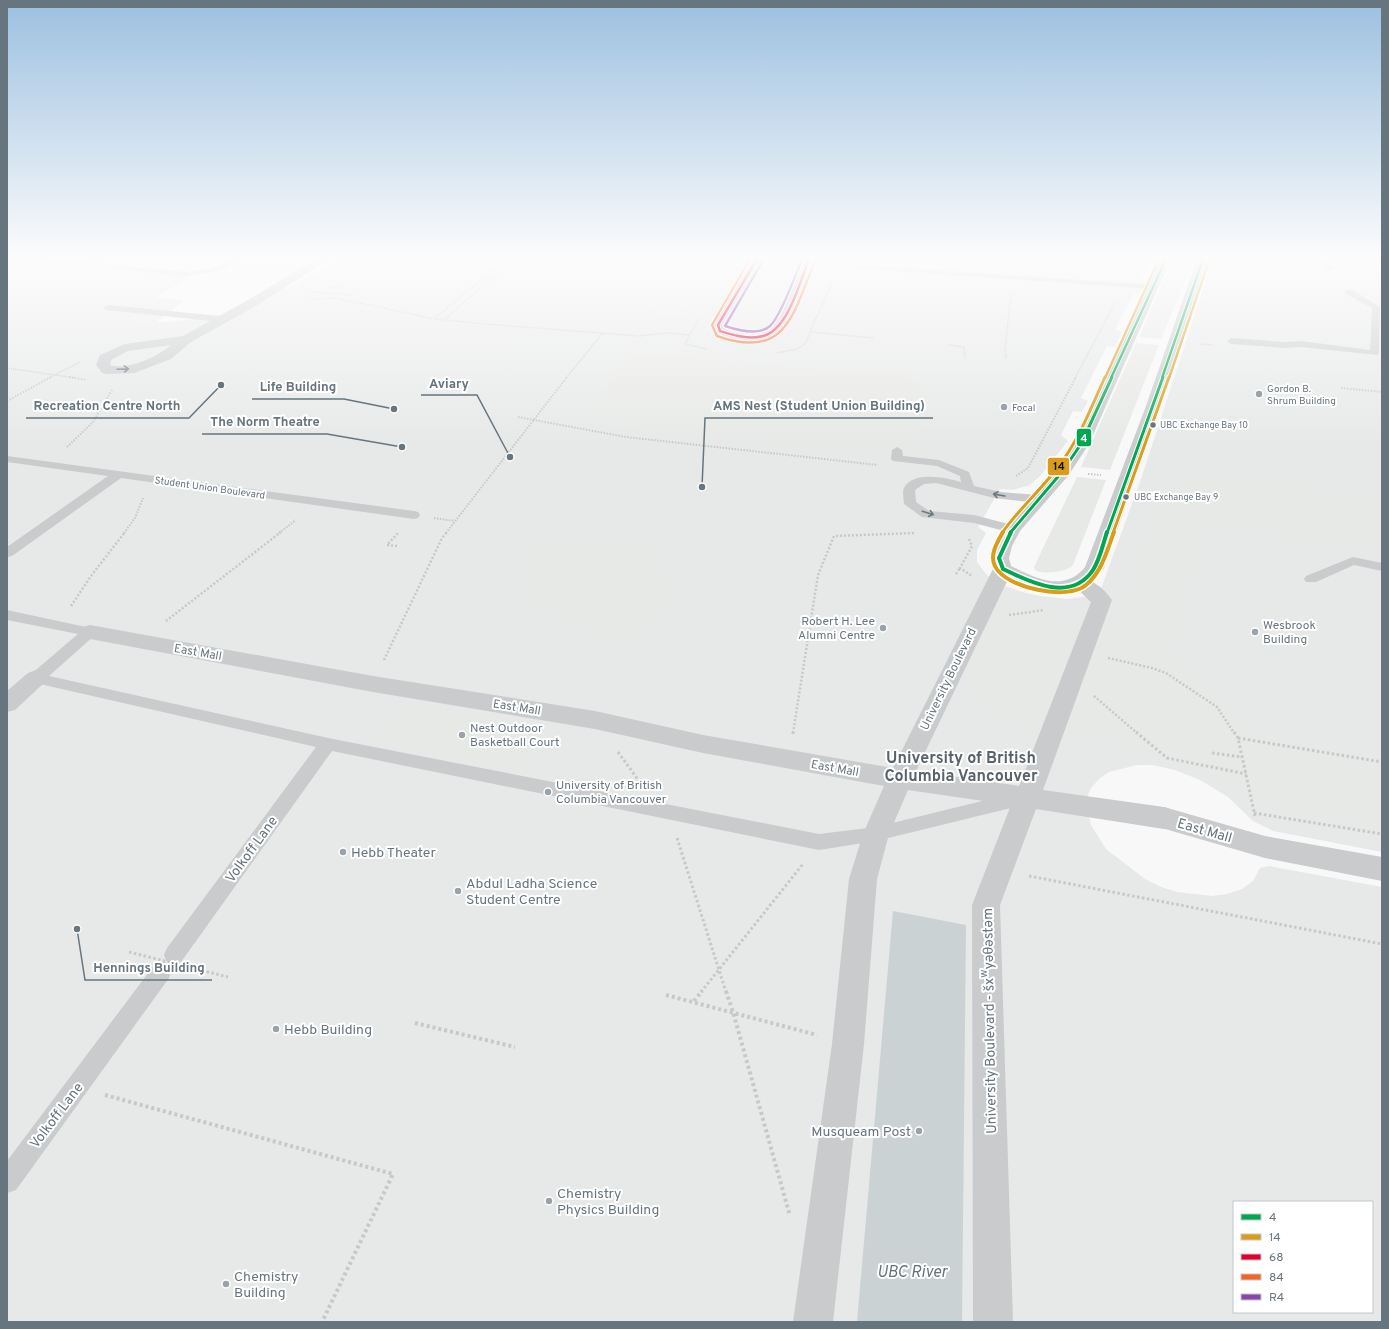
<svg xmlns="http://www.w3.org/2000/svg" width="1389" height="1329" font-family="Overpass,sans-serif">
	<style>
		.built { fill: #e7e8e8; fill-rule: evenodd }
		.green { fill: #e7e9e6 }
		.water { fill: #cad2d4 }
		.lines { fill: none; stroke-linecap: round; stroke-linejoin: round }
		.path-far4 { stroke: #c8c8c9; stroke-width: 1.5; stroke-dasharray: 1 1; stroke-linecap: butt }
		.path-far3 { stroke: #c8c8c9; stroke-width: 2; stroke-dasharray: 1.5 1.5; stroke-linecap: butt }
		.path-far2 { stroke: #c8c8c9; stroke-width: 2.5; stroke-dasharray: 2 2; stroke-linecap: butt }
		.path-far1 { stroke: #c8c8c9; stroke-width: 3; stroke-dasharray: 2.5 2.5; stroke-linecap: butt }
		.path { stroke: #c8c8c9; stroke-width: 4; stroke-dasharray: 3 3; stroke-linecap: butt }
		.service { fill: #c9cbcc; fill-rule: evenodd }
		.pedestrian { fill: #c9cbcc; fill-rule: evenodd }
		.minor { fill: #c9cbcc; fill-rule: evenodd }
		.path-bridge { stroke: #c8c8c9; stroke-width: 3; stroke-dasharray: 2.5 2.5; stroke-linecap: butt }
		.bus-1-far2-casing { stroke: #fff; stroke-width: 4 }
		.bus-1-far1-casing { stroke: #fff; stroke-width: 5 }
		.bus-1-casing { stroke: #fff; stroke-width: 7 }
		.bus-2-far2-casing { stroke: #fff; stroke-width: 4 }
		.bus-2-far1-casing { stroke: #fff; stroke-width: 5 }
		.bus-2-casing { stroke: #fff; stroke-width: 7 }
		.bus-3-casing { stroke: #fff; stroke-width: 4 }
		.bus-4-casing { stroke: #fff; stroke-width: 4 }
		.bus-5-casing { stroke: #fff; stroke-width: 4 }
		.bus-1-far2 { stroke: #00a651; stroke-width: 2.5 }
		.bus-1-far1 { stroke: #00a651; stroke-width: 3 }
		.bus-1 { stroke: #00a651; stroke-width: 4 }
		.bus-2-far2 { stroke: #da9c19; stroke-width: 2.5 }
		.bus-2-far1 { stroke: #da9c19; stroke-width: 3 }
		.bus-2 { stroke: #da9c19; stroke-width: 4 }
		.bus-3 { stroke: #e4002b; stroke-width: 2.5 }
		.bus-4 { stroke: #f26522; stroke-width: 2.5 }
		.bus-5 { stroke: #8e44ad; stroke-width: 2.5 }
		.oneway { stroke: #6c7982 }
		.poi-dot { fill: #9aa3a9; stroke: #fff; stroke-width: 1.5 }
		.bus-dot { fill: #67757e; stroke: #fff; stroke-width: 1.5 }
		.labels { text-anchor: middle; stroke-width: 4; stroke-linejoin: round; paint-order: stroke }
		.far-bus-label { font-size: 9px; fill: #67757e; stroke: #fff; text-anchor: start }
		.far-poi-label { font-size: 10px; fill: #67757e; stroke: #fff; text-anchor: start }
		.far-street-label { font-size: 10px; fill: #67757e; stroke: #fff }
		.poi-label { font-size: 12px; fill: #67757e; stroke: #fff; text-anchor: start }
		.street-label { font-size: 12px; fill: #67757e; stroke: #fff }
		.near-street-label { font-size: 14px; fill: #67757e; stroke: #fff }
		.near-poi-label { font-size: 14px; fill: #67757e; stroke: #fff; text-anchor: start }
		.district-label { font-size: 16px; font-weight: bold; fill: #59636a; stroke: #fff }
		.near-water-label { font-size: 16px; font-style: italic; fill: #637378; stroke: #fff }
		.leader { fill: none; stroke: #67757e; stroke-width: 1.5 }
		.callout-dot { fill: #67757e; stroke: #fff; stroke-width: 1.5 }
		.callout-label { font-size: 13px; text-anchor: middle; font-weight: bold; fill: #67757e; stroke: #fff; stroke-width: 4; stroke-linejoin: round; paint-order: stroke }
		.line-badge { stroke: #fff; stroke-width: 1.5 }
		.badge-label { font-size: 11px; text-anchor: middle; font-weight: bold; fill: #fff }
		.pale-badge-label { font-size: 11px; text-anchor: middle; font-weight: bold; fill: #111 }
	</style>
	<rect width="100%" height="100%" fill="#f8f8f8"/>
	<path class="built" d="M7,259H52L195,274L156,297L184,301L157,322H165L205,318L224,314L284,288L292,287L338,259H1158L1157,262L1150,261L1141,281L1146,282L1140,293H1134L1115,330L1122,332L1115,347L1107,346L1081,398L1088,401L1082,412L1073,411L1061,435L1068,441L1040,476L1030,485L1013,490L1000,489L978,527L986,533L977,550V562L987,575L1005,586L1022,592L1040,596L1067,599L1095,595L1102,586L1141,479L1213,259H1382V852L1273,831L1253,821L1228,797L1200,780L1175,770L1152,765H1137L1109,772L1100,778L1091,788L1088,795L1086,807L1091,825L1106,849L1145,879L1161,887L1177,892L1212,896L1227,894L1242,889L1253,881L1260,868L1269,866L1382,887V1322H7ZM1234,1202H1372V1312H1234Z"/>
	<path class="green" d="M678,259H717L681,314L641,310Z
		M1173,259H1194L1161,339L1139,337Z
		M769,267L790,268L761,328C752,331 745,332 738,327Z
		M118,318L158,322L106,332L93,330Z
		M1136,343L1159,345L1110,470L1081,467Z
		M631,351L921,378L916,454L582,418Z
		M1178,473L1382,497V553L1207,521L1169,658L1248,725L1284,753L1382,768V827L1269,805L1168,750L1082,738L1019,725L970,695V670L1000,613V600L1115,631L1159,501H1171Z
		M1077,477L1106,480L1073,565C1068,572 1042,575 1035,570L1034,567Z
		M560,538L651,549L654,577L678,581C676,590 674,600 668,607C657,620 639,633 622,635C593,638 539,613 525,588C524,585 521,583 521,580C520,570 526,560 530,551Z
		M402,702L549,729L524,772L375,740Z"/>
	<path class="water" d="M893,911L966,925L962,1322H857Z"/>
	<g class="lines">
		<path class="path-far4" d="M775,261L786,264
			M328,287L339,288
			M310,292L350,295L357,289
			M311,299L336,298L435,319L485,324L639,336L667,333L689,335
			M435,318L506,259
			M445,319L513,259
			M698,320L685,344L706,349
			M810,332L874,338
			M1198,344L1213,345
			M949,345L964,347L965,358
			M777,353L797,349L805,344L832,282
			M1006,358L1005,349L1011,295
			M7,368L76,378
			M49,378L80,362
			M566,378L603,333
			M1075,378L1115,303"/>
		<path class="path-far3" d="M69,377L86,380
			M1341,388L1382,392
			M7,401L51,377
			M518,417L626,437L878,465
			M67,447L93,422L112,390
			M1088,474L1101,475
			M1016,476L1028,468L1076,377
			M434,518L455,521
			M124,533L135,518L143,498
			M279,533L296,520
			M446,533L567,377"/>
		<path class="path-far2" d="M969,539L972,546L960,568L972,576
			M397,546L387,545L398,533
			M956,574L960,568
			M71,606L91,576L125,532
			M1009,615L1044,610
			M166,621L281,532
			M1108,658L1152,668L1166,673L1217,707L1234,733
			M384,660L442,538L447,532
			M1094,696L1137,733
			M793,733L818,575L834,536L916,533"/>
		<path class="path-far1" d="M1136,732L1167,758L1246,774
			M1234,732L1238,738L1255,816
			M793,734V732
			M1238,738L1382,762
			M618,752L639,781
			M1212,753L1242,757
			M1254,813L1382,834
			M677,838L726,992
			M1029,876L1382,944
			M701,992L803,864"/>
		<path class="path" d="M726,991L733,1012L790,1216
			M666,995L817,1035
			M694,1001L702,991
			M415,1023L515,1047
			M105,1095L393,1174L322,1322"/>
		<path class="service" d="M29,259H58L188,272L212,268L235,259H245L218,271L188,276L33,261Z
			M753,259H761L722,325L724,329C738,334 758,340 771,329C783,319 798,274 805,259H813C805,276 790,323 776,333C759,346 735,339 717,333L714,325Z
			M1318,259H1326L1334,268L1333,270H1327Z
			M833,263L1152,285L1156,287L1152,289L836,267L832,265Z
			M1346,290H1352L1380,307L1379,353L1377,355L1301,347L1285,348L1231,344L1227,341L1231,338L1285,342L1301,341L1370,350L1372,308L1346,294Z
			M108,305L221,316L225,319L221,322L105,310L104,308Z
			M897,447L902,450L903,456L939,460L969,472L974,486L1001,492L1038,495L1042,496L1044,499L1042,502L1038,503L994,498L936,483L924,484L915,490L916,502L929,511L974,515L1016,526L1018,529L1016,532L1012,533L974,523L922,517L904,504C904,500 902,492 904,488C913,470 947,478 961,482L960,476L937,466L893,461L891,459L892,450Z
			M7,456L414,511L418,512L420,515L418,518L414,519L121,478L12,556L7,557V547L108,476L7,462Z
			M1353,557L1382,563V571L1354,565L1316,582H1306L1304,579L1306,576Z
			M7,610L95,629L97,632L95,635L49,676L328,738L819,834L876,827L1019,792L1025,794L1028,799L1025,804L1019,806L876,841L819,850L332,751L181,962L174,964L167,962L164,955L167,948L316,747L31,682L28,678L31,674L78,634L7,620Z
			M162,961L169,964L172,971L169,978L16,1190L7,1193V1161L155,964Z"/>
		<path class="pedestrian" d="M1003,563L1010,565L1013,569L916,771L1019,786L1091,602L1071,583L1074,579C1088,575 1104,588 1112,600L1043,790L1164,807L1173,810L1177,818L1173,826L1164,829L1036,809L1000,905L1013,1322H973L972,905L1011,805L908,790L889,834L877,879L864,1044L833,1322H793L832,1044L849,879L863,834L884,786L703,753L595,729L373,692L90,639L83,637L79,632L83,627L90,625L373,676L595,711L703,735L893,768L993,569L996,565Z
			M36,670L44,673L47,678L44,683L15,710L7,712V691L28,673Z"/>
		<path class="minor" d="M316,259H329L256,306L191,342L171,359L134,373L107,374L102,373L96,365L100,355L125,344L183,336L248,300ZM171,345C157,357 127,371 110,365L111,360L128,351Z
			M1160,259H1171L1089,444L1068,476L1020,531L1012,546L1009,558L1011,566C1036,578 1064,593 1085,567L1146,406L1197,259H1208L1160,406L1104,568C1098,576 1092,585 1083,589C1074,593 1062,594 1053,593C1040,592 1005,581 996,573C993,570 990,562 990,559C988,537 1041,487 1056,469C1062,461 1067,452 1073,444Z
			M1164,807L1265,836L1382,857V881L1265,858L1155,826L1151,818L1155,810Z"/>
		<path class="path-bridge" d="M129,952L228,977"/>
		<defs>
			<path id="bus-1-far2" d="M1111,378L1166,259
				M1162,378L1203,259"/>
			<path id="bus-1-far1" d="M1010,533L1062,472L1081,444L1112,377
				M1107,533L1163,377"/>
			<path id="bus-1" d="M1011,532L999,558L1003,569C1030,582 1071,603 1093,570C1100,559 1103,544 1107,532"/>
			<path id="bus-2-far2" d="M1105,378L1159,259
				M1169,378L1209,261"/>
			<path id="bus-2-far1" d="M1002,533C1019,509 1041,490 1058,467C1079,440 1091,408 1105,377
				M1113,533L1169,377"/>
			<path id="bus-2" d="M1003,532C998,541 989,555 995,566C1005,588 1068,601 1086,585C1102,572 1107,550 1114,532"/>
			<path id="bus-3" d="M757,259L718,325L720,331C733,335 749,340 763,336C788,330 800,281 809,259"/>
			<path id="bus-4" d="M750,259L712,325L717,336C787,361 793,313 815,261"/>
			<path id="bus-5" d="M762,262L725,326C737,330 759,336 770,326C781,316 796,274 802,259"/>
		</defs>
		<use href="#bus-1-far2" class="bus-1-far2-casing"/>
		<use href="#bus-1-far1" class="bus-1-far1-casing"/>
		<use href="#bus-1" class="bus-1-casing"/>
		<use href="#bus-2-far2" class="bus-2-far2-casing"/>
		<use href="#bus-2-far1" class="bus-2-far1-casing"/>
		<use href="#bus-2" class="bus-2-casing"/>
		<use href="#bus-3" class="bus-3-casing"/>
		<use href="#bus-4" class="bus-4-casing"/>
		<use href="#bus-5" class="bus-5-casing"/>
		<use href="#bus-1-far2" class="bus-1-far2"/>
		<use href="#bus-1-far1" class="bus-1-far1"/>
		<use href="#bus-1" class="bus-1"/>
		<use href="#bus-2-far2" class="bus-2-far2"/>
		<use href="#bus-2-far1" class="bus-2-far1"/>
		<use href="#bus-2" class="bus-2"/>
		<use href="#bus-3" class="bus-3"/>
		<use href="#bus-4" class="bus-4"/>
		<use href="#bus-5" class="bus-5"/>
	</g>
	<defs><path id="oneway-shaft" d="M-6 0H5M1.5-3L5.5 0L1.5 3" fill="none" stroke-width="1.6" stroke-linecap="round" stroke-linejoin="round"/></defs>
	<g class="oneway">
		<use href="#oneway-shaft" transform="translate(123 369) rotate(-2)"/>
		<use href="#oneway-shaft" transform="translate(999 495) rotate(-170)"/>
		<use href="#oneway-shaft" transform="translate(928 513) rotate(17)"/>
	</g>
	<linearGradient id="sky" x2="0" y2="1"><stop stop-color="#9cc0e0"/><stop offset="0.58" stop-color="#fcfcfc"/><stop offset="1" stop-color="#fcfcfc" stop-opacity="0"/></linearGradient>
	<rect width="1389" height="445" fill="url(#sky)"/>
	<g class="poi-dot">
		<circle cx="1259" cy="394" r="4"/>
		<circle cx="1004" cy="407" r="4"/>
		<circle cx="883" cy="628" r="4"/>
		<circle cx="1255" cy="632" r="4"/>
		<circle cx="462" cy="735" r="4"/>
		<circle cx="548" cy="792" r="4"/>
		<circle cx="343" cy="852" r="4"/>
		<circle cx="458" cy="891" r="4"/>
		<circle cx="276" cy="1029" r="4"/>
		<circle cx="919" cy="1131" r="4"/>
		<circle cx="549" cy="1201" r="4"/>
		<circle cx="226" cy="1284" r="4"/>
	</g>
	<g class="bus-dot">
		<circle cx="1153" cy="425" r="3.5"/>
		<circle cx="1126" cy="497" r="3.5"/>
	</g>
	<g class="labels">
		<g class="far-bus-label">
			<text x="1160" y="428">UBC Exchange Bay 10</text>
			<text x="1134" y="500">UBC Exchange Bay 9</text>
		</g>
		<g class="far-poi-label">
			<text x="1267" y="392">Gordon B.<tspan x="1267" dy="12">Shrum Building</tspan></text>
			<text x="1012" y="411">Focal</text>
		</g>
		<g class="far-street-label">
			<text transform="translate(210 487) rotate(8)" y="4">Student Union Boulevard</text>
		</g>
		<g class="poi-label">
			<text x="875" y="625" text-anchor="end">Robert H. Lee<tspan x="875" dy="14">Alumni Centre</tspan></text>
			<text x="1263" y="629">Wesbrook<tspan x="1263" dy="14">Building</tspan></text>
			<text x="470" y="732">Nest Outdoor<tspan x="470" dy="14">Basketball Court</tspan></text>
			<text x="556" y="789">University of British<tspan x="556" dy="14">Columbia Vancouver</tspan></text>
		</g>
		<g class="street-label">
			<text transform="translate(198 652) rotate(10)" y="4">East Mall</text>
			<text transform="translate(948 679) rotate(-64)" y="4">University Boulevard</text>
			<text transform="translate(517 707) rotate(9)" y="4">East Mall</text>
			<text transform="translate(835 768) rotate(10)" y="4">East Mall</text>
		</g>
		<g class="near-street-label">
			<text transform="translate(1205 830) rotate(16)" y="5">East Mall</text>
			<text transform="translate(251 849) rotate(-54)" y="5">Volkoff Lane</text>
			<text transform="translate(989 1021) rotate(-91)" y="5">University Boulevard - šxʷyəθəstəm</text>
			<text transform="translate(56 1115) rotate(-53)" y="5">Volkoff Lane</text>
		</g>
		<g class="near-poi-label">
			<text x="351" y="857">Hebb Theater</text>
			<text x="466" y="888">Abdul Ladha Science<tspan x="466" dy="16">Student Centre</tspan></text>
			<text x="284" y="1034">Hebb Building</text>
			<text x="911" y="1136" text-anchor="end">Musqueam Post</text>
			<text x="557" y="1198">Chemistry<tspan x="557" dy="16">Physics Building</tspan></text>
			<text x="234" y="1281">Chemistry<tspan x="234" dy="16">Building</tspan></text>
		</g>
		<g class="district-label">
			<text x="961" y="763">University of British<tspan x="961" dy="18">Columbia Vancouver</tspan></text>
		</g>
		<g class="near-water-label">
			<text x="912" y="1277">UBC River</text>
		</g>
	</g>
	<path class="leader" d="M510 457L477 395H421M394 409L344 399H252M221 385L189 418H26M702 487L705 418H933M402 447L327 434H202M77 929L85 980H212"/>
	<g class="callout-dot">
		<circle cx="510" cy="457" r="4"/>
		<circle cx="394" cy="409" r="4"/>
		<circle cx="221" cy="385" r="4"/>
		<circle cx="702" cy="487" r="4"/>
		<circle cx="402" cy="447" r="4"/>
		<circle cx="77" cy="929" r="4"/>
	</g>
	<g class="callout-label">
		<text x="449" y="388">Aviary</text>
		<text x="298" y="391">Life Building</text>
		<text x="107" y="410">Recreation Centre North</text>
		<text x="819" y="410">AMS Nest (Student Union Building)</text>
		<text x="265" y="426">The Norm Theatre</text>
		<text x="149" y="972">Hennings Building</text>
	</g>
	<g class="line-badge">
		<rect x="1076" y="428" width="16" height="19" rx="4" fill="#00a651"/>
		<rect x="1047" y="457" width="23" height="19" rx="4" fill="#da9c19"/>
	</g>
	<g class="badge-label">
		<text x="1084" y="442">4</text>
	</g>
	<g class="pale-badge-label">
		<text x="1059" y="470">14</text>
	</g>
	<rect width="1389" height="1329" fill="none" stroke="#67757e" stroke-width="16"/>
	<rect x="1233" y="1201" width="140" height="112" fill="#ffffff" stroke="#c2c8cb"/>
	<rect x="1241" y="1214" width="20" height="6" fill="#00a651" stroke="#c2c8cb"/>
	<text x="1269" y="1221" font-size="12" fill="#67757e">4</text>
	<rect x="1241" y="1234" width="20" height="6" fill="#da9c19" stroke="#c2c8cb"/>
	<text x="1269" y="1241" font-size="12" fill="#67757e">14</text>
	<rect x="1241" y="1254" width="20" height="6" fill="#e4002b" stroke="#c2c8cb"/>
	<text x="1269" y="1261" font-size="12" fill="#67757e">68</text>
	<rect x="1241" y="1274" width="20" height="6" fill="#f26522" stroke="#c2c8cb"/>
	<text x="1269" y="1281" font-size="12" fill="#67757e">84</text>
	<rect x="1241" y="1294" width="20" height="6" fill="#8e44ad" stroke="#c2c8cb"/>
	<text x="1269" y="1301" font-size="12" fill="#67757e">R4</text>
</svg>
